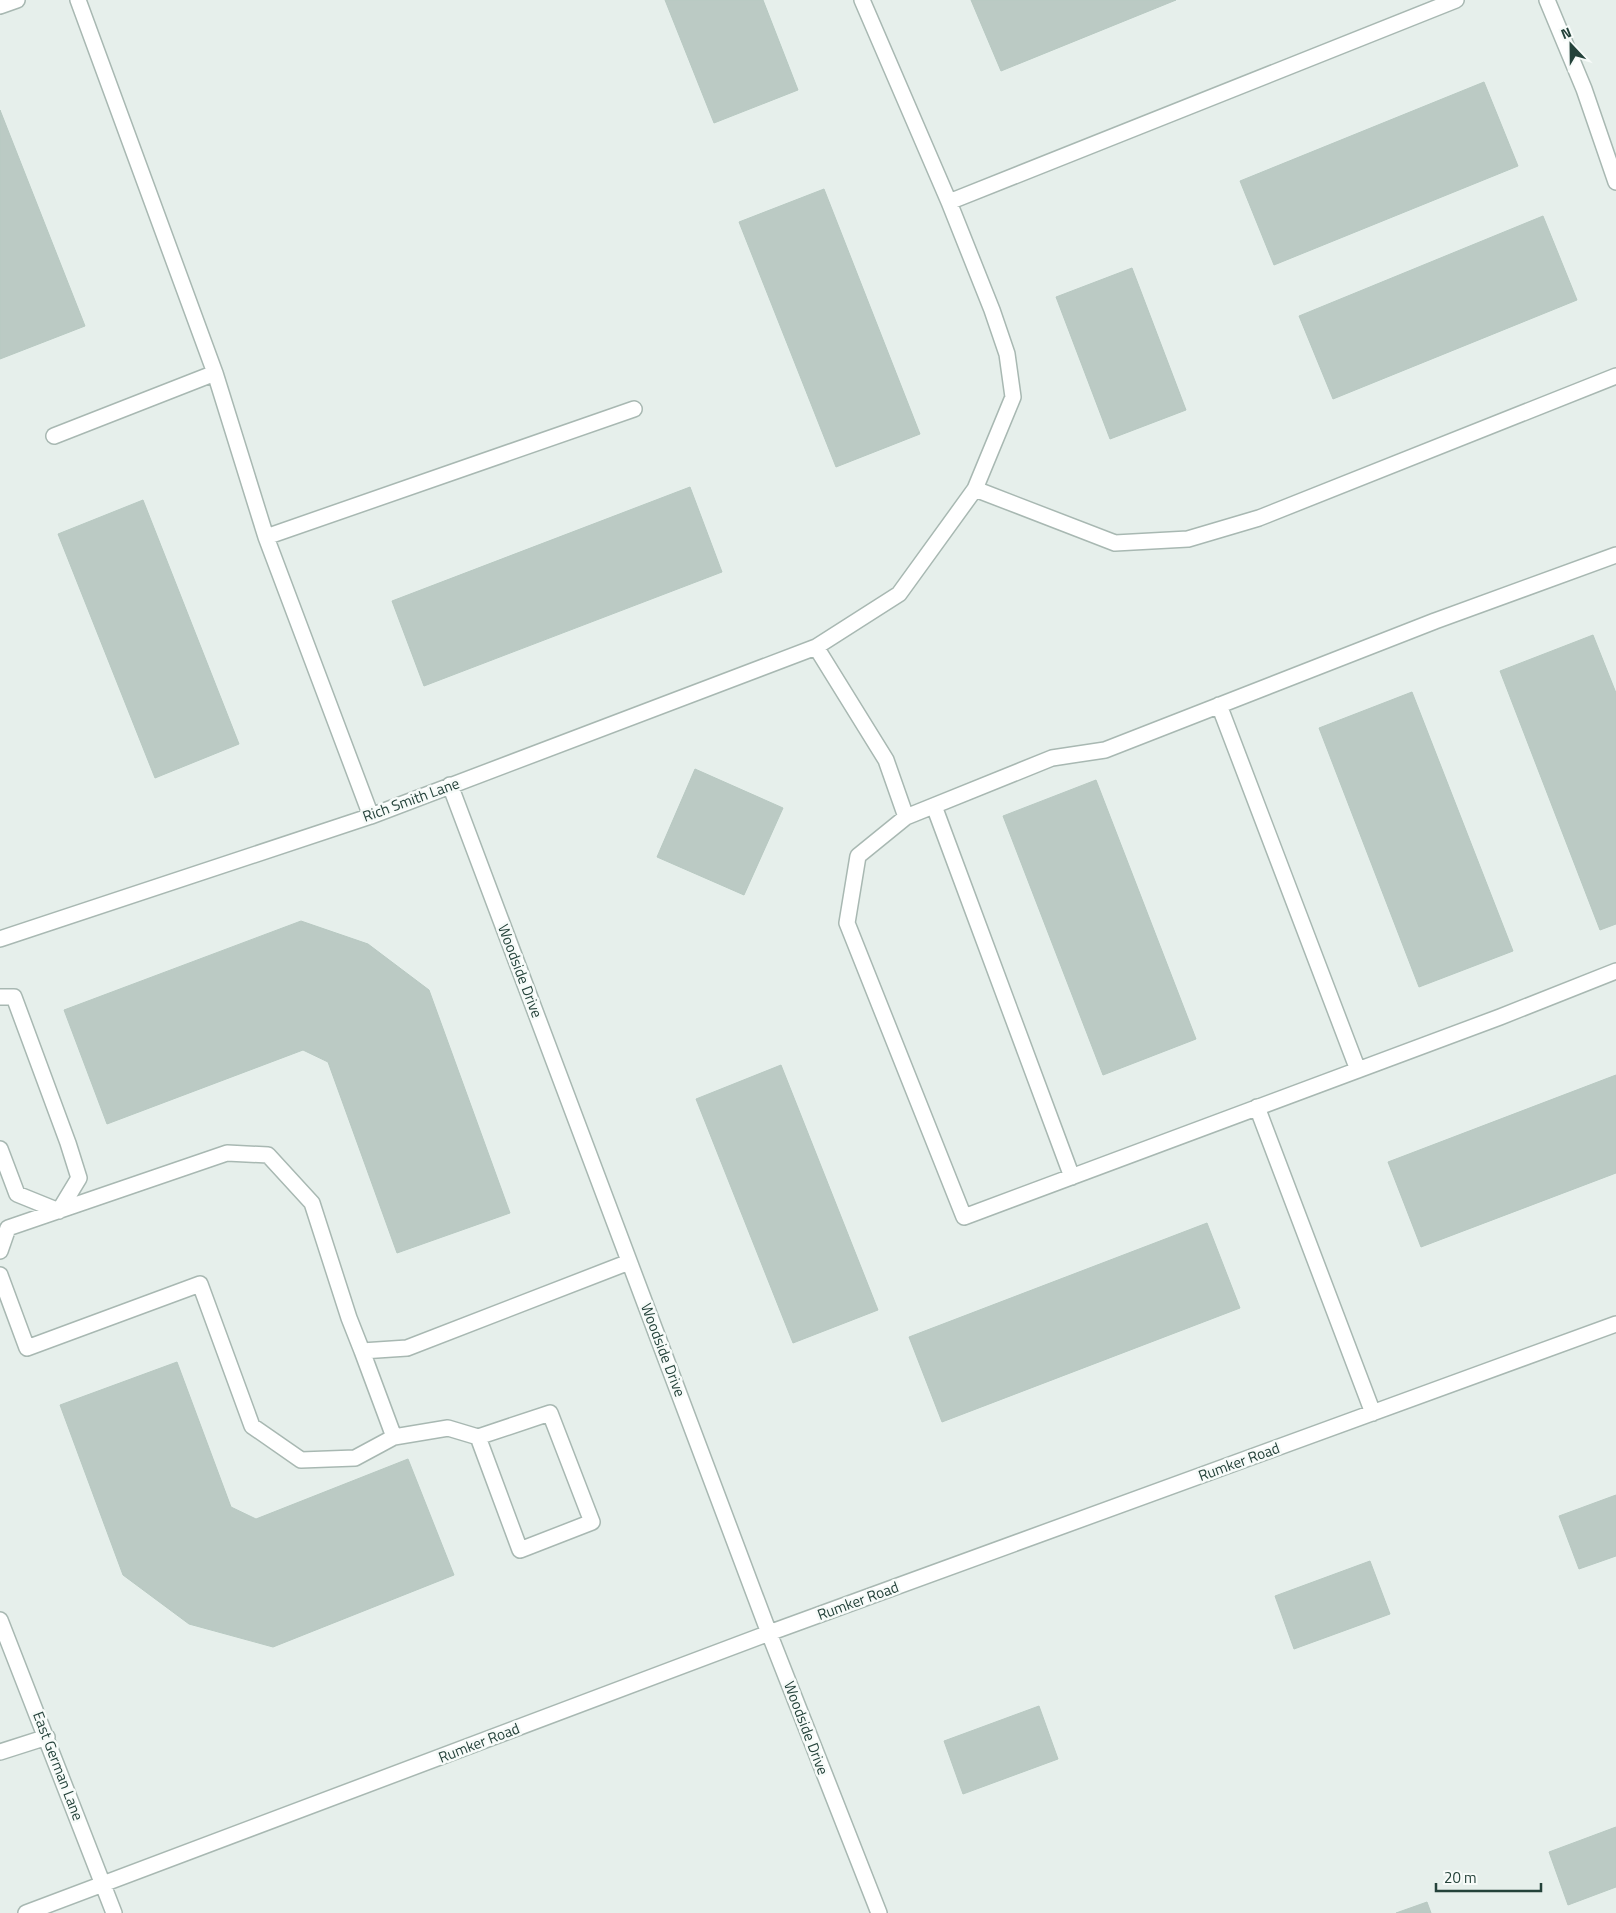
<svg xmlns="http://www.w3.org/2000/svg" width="1616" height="1913" font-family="'Titillium Web',sans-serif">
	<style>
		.building { fill: #bbcac4; stroke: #b8c9c2 }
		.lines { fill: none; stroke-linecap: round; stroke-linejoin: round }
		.minor-casing { stroke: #a8b8b2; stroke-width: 18 }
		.minor { stroke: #fff; stroke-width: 15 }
		.labels { text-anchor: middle; stroke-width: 5; stroke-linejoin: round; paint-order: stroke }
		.street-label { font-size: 15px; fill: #24423a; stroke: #f7fbf9 }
	</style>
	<rect width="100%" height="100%" fill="#e6efeb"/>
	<path class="building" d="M665,0H763L798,90L714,123Z
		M971,0H1176L1001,71Z
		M1484,82L1518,166L1274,265L1240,181Z
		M0,110L85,326L0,359Z
		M824,189L920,434L836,467L739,222Z
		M1543,216L1577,300L1333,399L1299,316Z
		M1132,268L1186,410L1110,439L1056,297Z
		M690,487L722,572L424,686L392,601Z
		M143,500L239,744L155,778L58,534Z
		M1593,635L1616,693V924L1600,930L1500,671Z
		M1412,692L1513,951L1419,987L1319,728Z
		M695,769L783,808L744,895L657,857Z
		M1096,780L1196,1039L1103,1075L1003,816Z
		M301,921L368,944L429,990L510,1213L397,1253L328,1062L303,1050L107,1124L64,1010Z
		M781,1065L878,1310L793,1343L696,1099Z
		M1616,1075V1173L1421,1247L1388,1162Z
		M1207,1223L1240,1308L942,1422L909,1337Z
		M177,1362L231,1507L256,1519L408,1459L454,1575L273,1647L189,1624L123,1575L60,1405Z
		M1616,1495V1556L1579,1569L1559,1516Z
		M1370,1561L1390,1614L1294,1649L1275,1596Z
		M1039,1706L1058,1759L963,1794L944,1741Z
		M1616,1827V1887L1568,1905L1549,1852Z
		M1427,1902L1431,1913H1396Z"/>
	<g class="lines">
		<defs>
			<path id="minor" d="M78,0L215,373L266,537L371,816
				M1547,0L1584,89L1616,182
				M0,6L17,0
				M949,202L1456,0
				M54,436L215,373
				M975,489L1115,543L1188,539L1259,518L1616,376
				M266,537L634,409
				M1616,555L1435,621L1105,750L1052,758L906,817L858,856L847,923L964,1217L1500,1017L1616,971
				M816,647L886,760L906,817
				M1219,705L1358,1070
				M450,785L769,1633L879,1913
				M934,806L1072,1177
				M0,939L371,816L816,647L899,594L975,489L1013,397L1007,354L992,310L949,202L862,0
				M0,997H14L68,1143L79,1178L59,1211
				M1257,1107L1373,1413
				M0,1149L17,1194L59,1211
				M0,1251L8,1228L227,1153L268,1155L312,1203L349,1318L362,1351L407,1348L629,1262
				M0,1275L27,1348L200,1284L252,1426L301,1460L355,1458L394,1437
				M362,1351L394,1437L448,1428L478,1437L520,1550L592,1522L550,1413L478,1437
				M0,1620L114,1913
				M0,1752L47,1737
				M26,1913L769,1633L1616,1324"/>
		</defs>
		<use href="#minor" class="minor-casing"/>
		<use href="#minor" class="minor"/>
	</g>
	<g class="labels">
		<g class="street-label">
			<text transform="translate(411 800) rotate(-20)" y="5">Rich Smith Lane</text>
			<text transform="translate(520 971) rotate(69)" y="5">Woodside Drive</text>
			<text transform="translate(663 1350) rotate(69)" y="5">Woodside Drive</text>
			<text transform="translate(1239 1462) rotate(-20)" y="5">Rumker Road</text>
			<text transform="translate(858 1601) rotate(-20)" y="5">Rumker Road</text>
			<text transform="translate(806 1728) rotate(69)" y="5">Woodside Drive</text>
			<text transform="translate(479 1743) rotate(-21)" y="5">Rumker Road</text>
			<text transform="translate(58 1766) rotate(69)" y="5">East German Lane</text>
		</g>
	</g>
	<g transform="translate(1571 45) rotate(338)" stroke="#f7fbf9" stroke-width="4" paint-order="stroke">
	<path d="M0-4L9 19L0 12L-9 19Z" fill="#24423a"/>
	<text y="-8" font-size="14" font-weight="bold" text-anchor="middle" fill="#24423a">N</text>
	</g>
	<path d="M1436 1883v8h105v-8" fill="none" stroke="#24423a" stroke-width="2.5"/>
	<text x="1444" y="1883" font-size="15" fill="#24423a" stroke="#f7fbf9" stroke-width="4" paint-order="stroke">20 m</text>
</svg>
